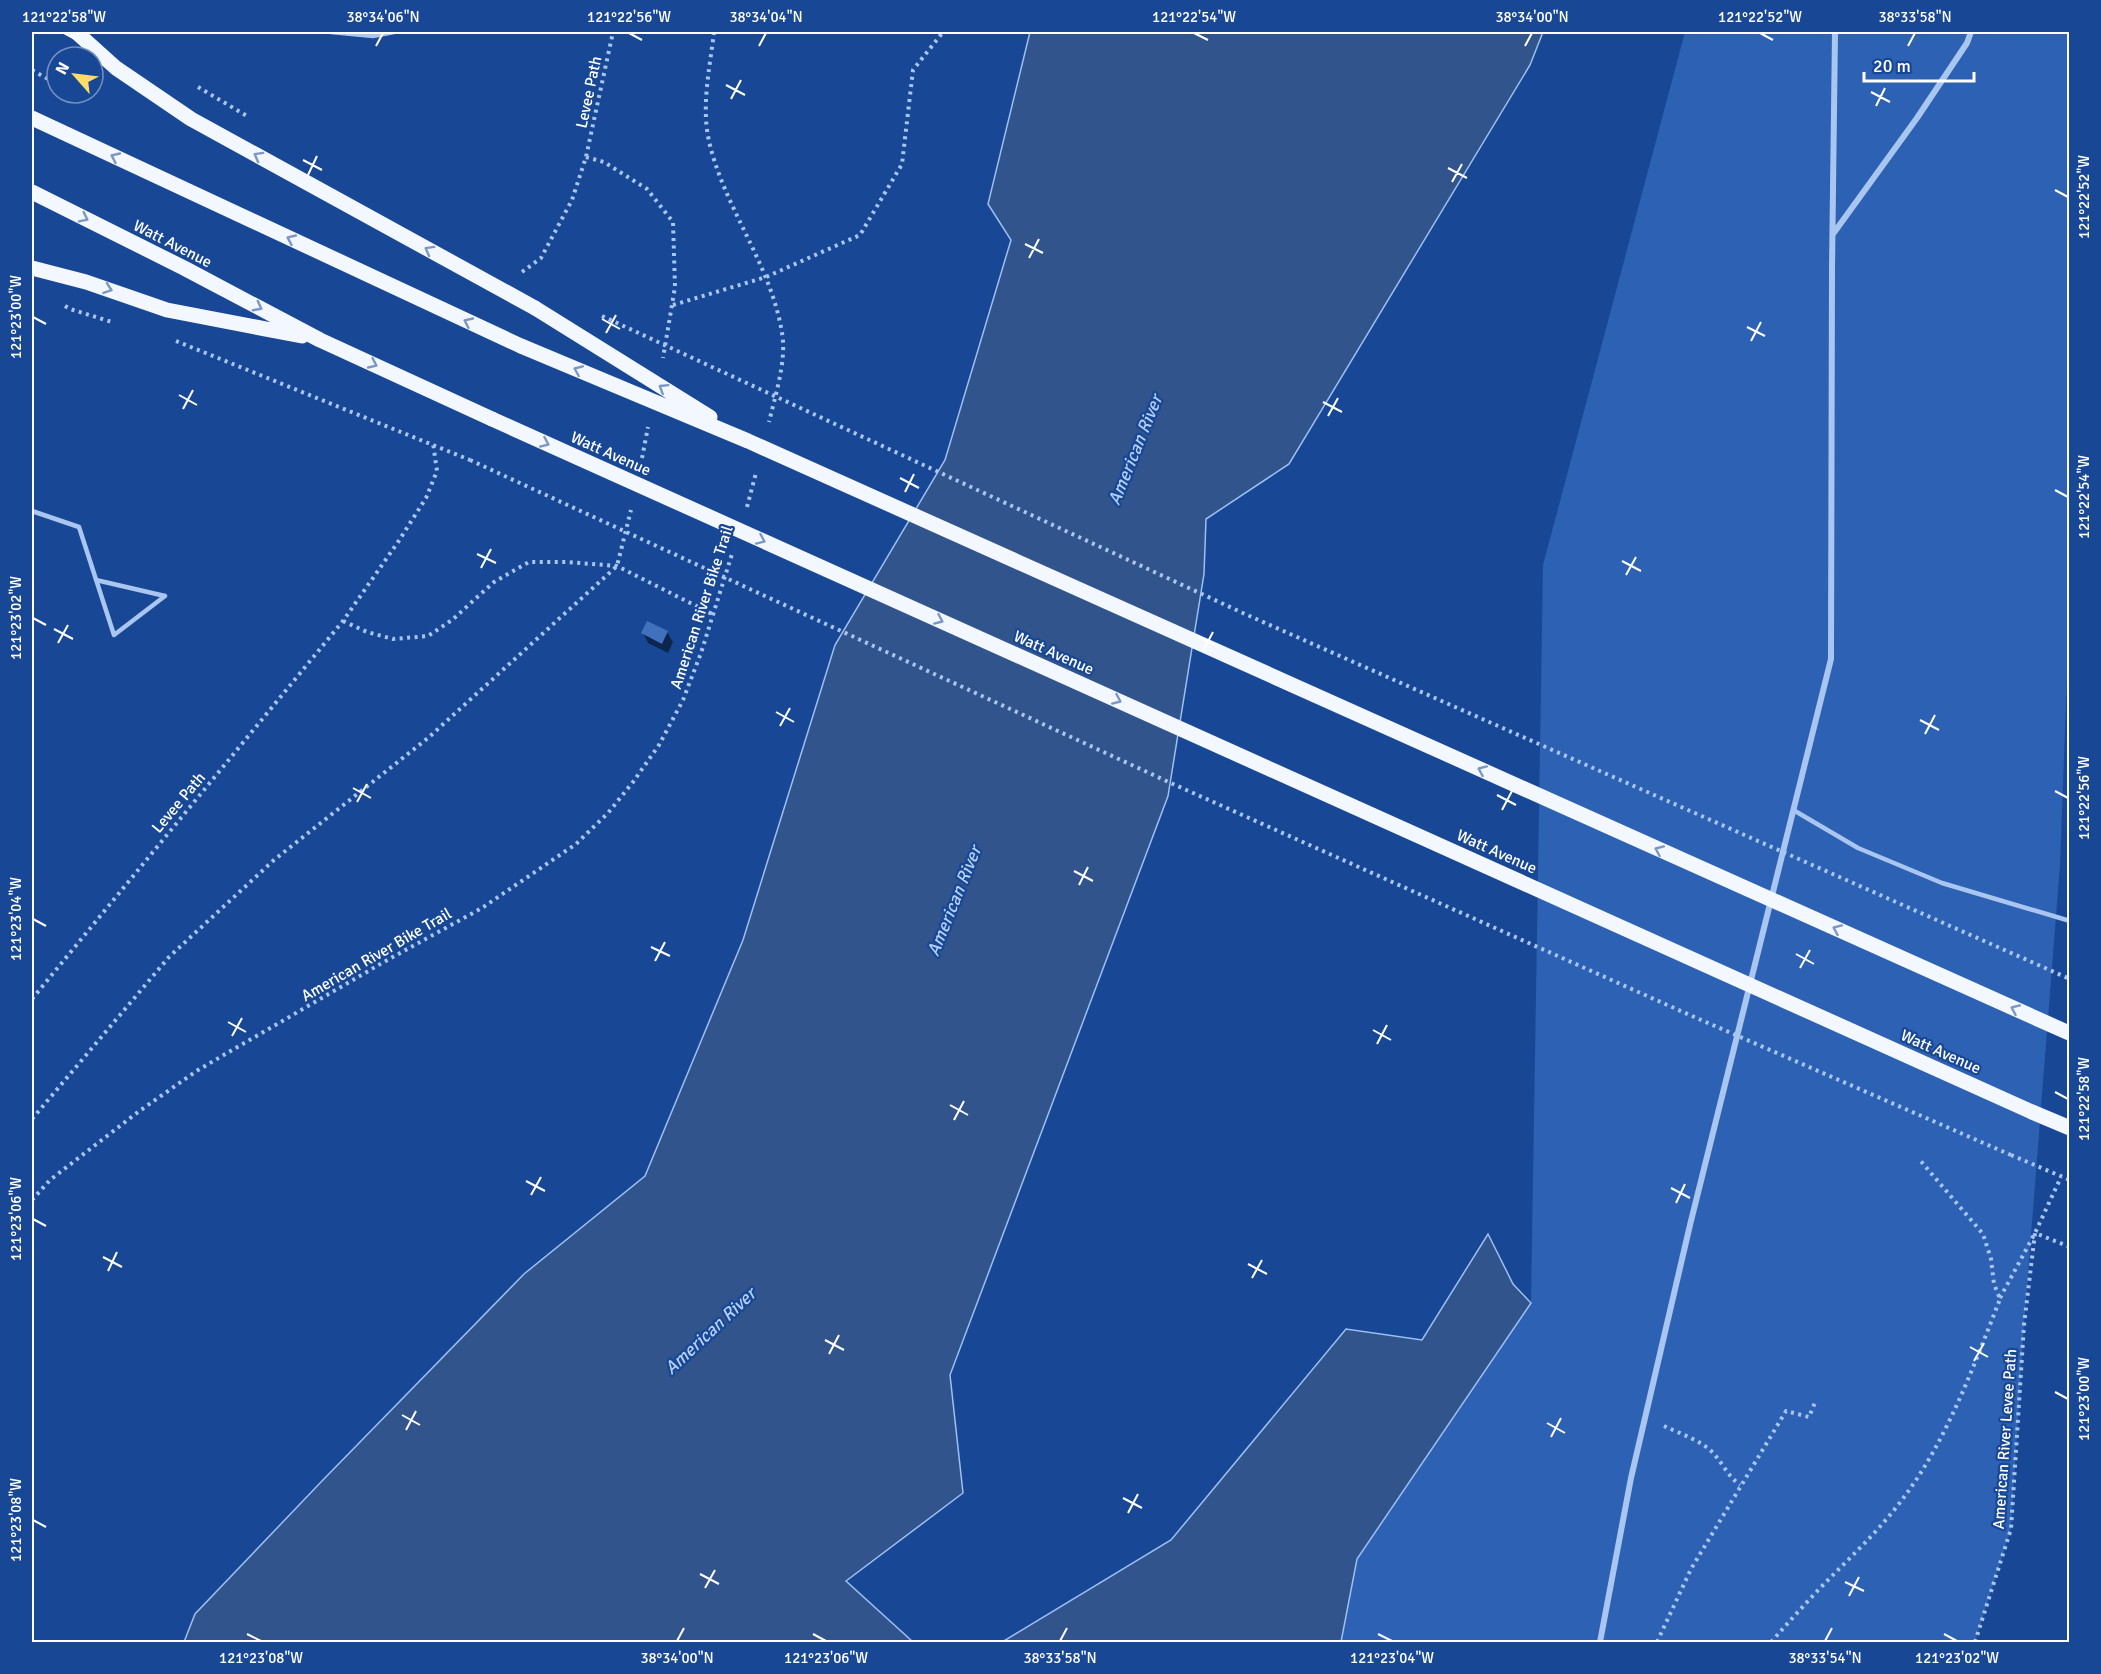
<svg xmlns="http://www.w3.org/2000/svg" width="2101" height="1674" font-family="Signika,sans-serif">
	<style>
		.green { fill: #2c61b3 }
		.water { fill: #31548d; stroke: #9cc0f3; stroke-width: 1.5 }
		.shadow { fill: #0007 }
		.building { fill: #4171bc }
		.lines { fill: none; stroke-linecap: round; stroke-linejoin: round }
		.path { stroke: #a9c6f0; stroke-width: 4; stroke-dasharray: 3 4.5; stroke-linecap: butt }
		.lane { stroke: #a9c6f0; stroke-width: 4.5 }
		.street { stroke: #a9c6f0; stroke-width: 6 }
		.primary { stroke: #f3f7ff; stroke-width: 15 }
		.path-bridge { stroke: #a9c6f0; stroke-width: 4; stroke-dasharray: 3 4.5; stroke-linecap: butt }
		.primary-bridge { stroke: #f3f7ff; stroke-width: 15 }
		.oneway { stroke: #7b97c5 }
		.ticks { fill: none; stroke: #fff; stroke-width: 2 }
		.labels { text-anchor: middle; stroke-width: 4.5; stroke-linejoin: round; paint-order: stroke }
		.street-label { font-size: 16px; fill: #fff; stroke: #184895 }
		.water-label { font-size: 18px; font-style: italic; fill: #b6d0f7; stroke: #184895 }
		.neatline { fill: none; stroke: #fff; stroke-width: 2 }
		.ticks-label { font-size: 15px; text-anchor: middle; fill: #fff }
	</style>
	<rect width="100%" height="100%" fill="#184895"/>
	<path class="green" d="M1685,32H2069L2070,596L2060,865L2024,1325L2011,1529L1975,1642H1341L1357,1559L1531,1303L1543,565Z"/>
	<path class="water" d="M1030,32H1543L1530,65L1289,464L1206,519L1204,574L1168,796L950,1375L963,1493L846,1581L913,1642H184L195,1614L321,1482L524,1274L645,1176L743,940L835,645L945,460L1011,240L988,204Z
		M1488,1234L1513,1284L1531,1303L1357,1559L1341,1642H1002L1171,1540L1346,1329L1422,1340Z"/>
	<path class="shadow" d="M667,632L673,642L668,653L648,643L643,633Z"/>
	<path class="building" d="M647,621L668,631L662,644L641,633Z"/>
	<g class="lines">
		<path class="path" d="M714,32C710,67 701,106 709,141C724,208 771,264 782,333C787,359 775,397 769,422
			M32,70L57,84
			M198,87L247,116
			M586,157L604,162L647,189L673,222L675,287L663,358
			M522,272L541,258L572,200L586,157L613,32
			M673,305L766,277L860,235L902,164L913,70L943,32
			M65,306L70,309L112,322
			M176,341L470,460
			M642,458L648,427
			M747,507L756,473
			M343,621L367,632L393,639L428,636L452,620L494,582L529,562H567L617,566L712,614
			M32,999L343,621L398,542L426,498L437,471L433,443
			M32,1119L169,957L274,860L428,738L617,566L631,510
			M2011,1155L2070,1180
			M32,1200L50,1180L138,1112L198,1070L382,963L482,908L576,844L608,813L633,782L659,745L683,700L701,653L732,554
			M2000,1298L2035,1233L2061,1177
			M1664,1426C1681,1434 1703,1441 1715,1455C1724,1466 1729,1477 1740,1485
			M1657,1642L1691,1569L1786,1411L1809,1417L1816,1400
			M1771,1642C1790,1621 1809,1599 1830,1578C1857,1551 1885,1524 1907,1493C1948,1437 1975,1363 2000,1299L1994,1284L1991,1259L1983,1234L1919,1159
			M1975,1642L2011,1529L2024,1325L2035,1233L2070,1247"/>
		<path class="lane" d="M331,32L373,36L394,32
			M32,511L79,527L114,635L165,596
			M96,580L165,596
			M1795,811L1858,848L1942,883L2070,921"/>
		<path class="street" d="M1833,234L1917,118L1967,43L1971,32
			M1600,1642L1631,1478L1690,1225L1831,659L1832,268L1835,32"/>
		<path class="primary" d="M76,32L116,68L191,119L535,308
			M32,118L521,346
			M32,192L184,268L320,340L492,419
			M32,268L86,282L167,310L302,336
			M2032,1112L2070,1128"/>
		<path class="path-bridge" d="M602,316L1245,614L2070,979
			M470,460L1173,784L1692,1016L2011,1155"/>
		<path class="primary-bridge" d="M535,308L710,417
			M521,346L748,441L2069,1033
			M492,419L2032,1112"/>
	</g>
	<defs><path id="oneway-chevron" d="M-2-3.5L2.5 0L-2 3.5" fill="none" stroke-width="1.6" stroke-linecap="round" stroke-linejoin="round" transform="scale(1.5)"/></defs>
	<g class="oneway">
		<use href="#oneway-chevron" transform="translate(258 156) rotate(-151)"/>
		<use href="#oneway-chevron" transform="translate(115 157) rotate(-155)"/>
		<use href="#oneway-chevron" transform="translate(84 218) rotate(26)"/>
		<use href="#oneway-chevron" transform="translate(291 239) rotate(-155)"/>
		<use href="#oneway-chevron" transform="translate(429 250) rotate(-151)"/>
		<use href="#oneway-chevron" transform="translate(108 289) rotate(19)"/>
		<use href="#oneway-chevron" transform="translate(258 307) rotate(28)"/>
		<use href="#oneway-chevron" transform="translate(468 322) rotate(-155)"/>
		<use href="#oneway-chevron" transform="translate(373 364) rotate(25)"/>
		<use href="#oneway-chevron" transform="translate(578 370) rotate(-157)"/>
		<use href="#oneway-chevron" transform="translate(663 388) rotate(-148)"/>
		<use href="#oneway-chevron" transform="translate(545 443) rotate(24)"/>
		<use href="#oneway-chevron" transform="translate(761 540) rotate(24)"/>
		<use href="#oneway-chevron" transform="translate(939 620) rotate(24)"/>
		<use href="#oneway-chevron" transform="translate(1117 700) rotate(24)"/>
		<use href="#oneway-chevron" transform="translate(1482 770) rotate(-156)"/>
		<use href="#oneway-chevron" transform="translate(1659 850) rotate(-156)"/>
		<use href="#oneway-chevron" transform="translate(1837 929) rotate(-156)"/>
		<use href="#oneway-chevron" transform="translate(2015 1009) rotate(-156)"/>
	</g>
	<path class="ticks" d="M64,33L77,40M629,33L642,40M1194,33L1208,40M1760,33L1773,40M376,46L383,33M759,46L766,33M1525,46L1532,33M1908,46L1915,33M726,85L745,95M1871,92L1890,102M731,99L741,80M1876,106L1885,88M303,160L322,170M1448,168L1467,178M308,175L317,156M1452,182L1462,164M2055,190L2068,197M1025,244L1043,253M1029,258L1039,239M33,317L46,324M602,319L620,329M1747,327L1765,336M606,333L616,315M1751,341L1761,322M179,395L197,405M1323,402L1342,412M183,409L193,390M1328,416L1338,398M900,478L919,488M2055,490L2068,497M905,492L914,474M477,554L496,563M1622,561L1641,571M481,568L491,549M1626,575L1636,557M33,618L46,625M54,629L73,639M1199,637L1217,646M58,643L68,625M1203,651L1213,632M776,712L794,722M1920,720L1939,730M780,726L790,708M1925,734L1935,715M353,788L371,798M2055,791L2068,798M1497,795L1516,805M357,802L367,784M1502,810L1512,791M1074,871L1093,881M1079,885L1088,867M33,919L46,926M651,947L670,956M1796,954L1814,964M655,961L665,942M1800,968L1810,950M228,1022L246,1032M1373,1030L1391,1040M232,1036L242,1018M1377,1044L1387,1025M2055,1092L2068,1099M950,1105L968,1115M954,1120L964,1101M526,1181L545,1191M1671,1188L1690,1198M531,1195L541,1177M1676,1203L1685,1184M33,1219L46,1226M103,1257L122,1267M1248,1264L1267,1274M108,1271L117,1252M1252,1278L1262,1260M825,1340L844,1350M1970,1347L1988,1357M829,1354L839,1335M1974,1361L1984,1343M2055,1392L2068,1399M402,1415L420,1425M1547,1423L1565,1433M406,1430L416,1411M1551,1437L1561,1418M1123,1498L1142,1508M1128,1513L1138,1494M33,1520L46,1527M700,1574L719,1584M1845,1582L1864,1591M705,1588L715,1570M1849,1596L1859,1577M247,1634L261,1641M813,1634L826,1641M1378,1634L1392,1641M1944,1634L1957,1641M677,1641L684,1628M1060,1641L1067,1628M1825,1641L1832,1628"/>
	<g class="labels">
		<g class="street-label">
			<text transform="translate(588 92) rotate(-78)" y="6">Levee Path</text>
			<text transform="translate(173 243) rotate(27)" y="6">Watt Avenue</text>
			<text transform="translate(611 453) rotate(24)" y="6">Watt Avenue</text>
			<text transform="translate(701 607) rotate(-72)" y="6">American River Bike Trail</text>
			<text transform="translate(1054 652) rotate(24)" y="6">Watt Avenue</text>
			<text transform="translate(178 802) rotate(-50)" y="6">Levee Path</text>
			<text transform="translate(1497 851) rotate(24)" y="6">Watt Avenue</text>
			<text transform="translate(376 954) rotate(-30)" y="6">American River Bike Trail</text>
			<text transform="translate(1941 1051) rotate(24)" y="6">Watt Avenue</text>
			<text transform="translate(2004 1439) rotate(-86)" y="6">American River Levee Path</text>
		</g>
		<g class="water-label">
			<text transform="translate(1135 450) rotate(-68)" y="6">American River</text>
			<text transform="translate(954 901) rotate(-68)" y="6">American River</text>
			<text transform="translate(710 1331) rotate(-43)" y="6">American River</text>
		</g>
	</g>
	<rect width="2101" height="1674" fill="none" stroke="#184895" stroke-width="66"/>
	<g transform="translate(75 75) rotate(298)"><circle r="28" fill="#184895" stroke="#7491bf" stroke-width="1.5"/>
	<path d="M0-4.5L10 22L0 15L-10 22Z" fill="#ffdb69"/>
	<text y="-9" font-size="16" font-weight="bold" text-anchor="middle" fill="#ffffff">N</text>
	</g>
	<path d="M1864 72v9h110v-9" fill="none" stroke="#ffffff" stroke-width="3"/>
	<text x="1873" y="72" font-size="18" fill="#ffffff" stroke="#184895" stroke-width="4.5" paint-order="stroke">20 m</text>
	<rect x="33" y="33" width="2035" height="1608" class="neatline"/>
	<g class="ticks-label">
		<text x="64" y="22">121°22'58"W</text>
		<text x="383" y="22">38°34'06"N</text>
		<text x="629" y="22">121°22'56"W</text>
		<text x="766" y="22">38°34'04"N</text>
		<text x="1194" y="22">121°22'54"W</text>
		<text x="1532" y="22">38°34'00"N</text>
		<text x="1760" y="22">121°22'52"W</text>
		<text x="1915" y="22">38°33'58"N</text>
		<text transform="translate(2084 197) rotate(-90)" y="5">121°22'52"W</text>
		<text transform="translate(16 317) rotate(-90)" y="5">121°23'00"W</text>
		<text transform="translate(2084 497) rotate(-90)" y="5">121°22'54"W</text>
		<text transform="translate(16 618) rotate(-90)" y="5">121°23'02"W</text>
		<text transform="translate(2084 798) rotate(-90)" y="5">121°22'56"W</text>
		<text transform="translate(16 919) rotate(-90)" y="5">121°23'04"W</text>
		<text transform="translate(2084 1099) rotate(-90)" y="5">121°22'58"W</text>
		<text transform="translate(16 1219) rotate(-90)" y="5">121°23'06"W</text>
		<text transform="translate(2084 1399) rotate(-90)" y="5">121°23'00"W</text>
		<text transform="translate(16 1520) rotate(-90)" y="5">121°23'08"W</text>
		<text x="261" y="1663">121°23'08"W</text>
		<text x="677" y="1663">38°34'00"N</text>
		<text x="826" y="1663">121°23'06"W</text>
		<text x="1060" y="1663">38°33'58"N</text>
		<text x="1392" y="1663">121°23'04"W</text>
		<text x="1825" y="1663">38°33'54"N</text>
		<text x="1957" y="1663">121°23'02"W</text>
	</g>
</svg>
